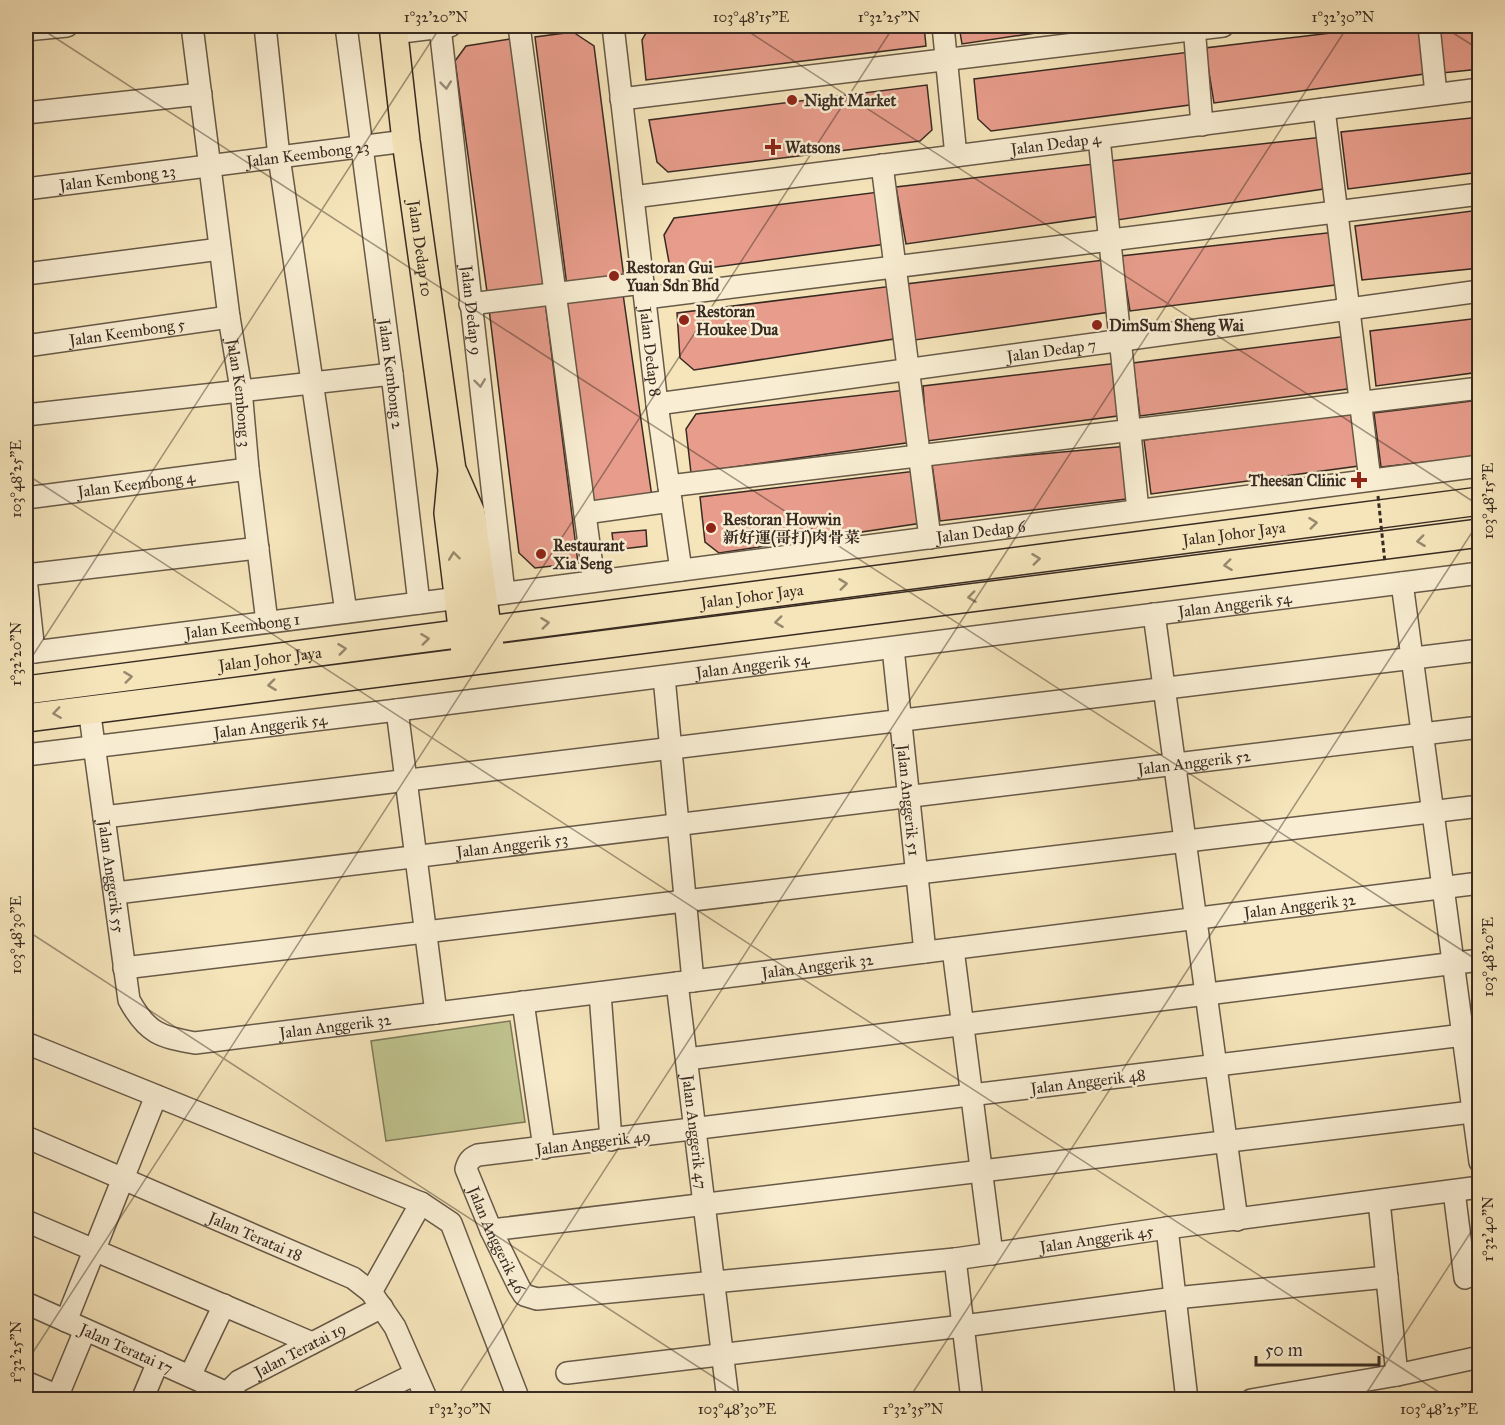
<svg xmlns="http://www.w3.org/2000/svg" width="1505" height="1425" font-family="'IM FELL Great Primer','Noto Serif SC',serif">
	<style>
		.green { fill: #bfc38e; stroke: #7c7758; stroke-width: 1.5 }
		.building { fill: #e89d8c; stroke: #382b22; stroke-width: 1.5 }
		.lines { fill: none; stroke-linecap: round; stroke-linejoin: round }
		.minor-casing { stroke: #685a48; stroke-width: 24 }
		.major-casing { stroke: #382b22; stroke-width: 30 }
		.minor { stroke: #f9eed3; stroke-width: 21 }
		.major { stroke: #f6e5bb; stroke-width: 27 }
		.path-bridge { stroke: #382b22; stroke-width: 3; stroke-dasharray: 4.5 3; stroke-linecap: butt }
		.oneway { stroke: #988c7a }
		.oneway2 { stroke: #97886e }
		.ticks { fill: none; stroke: #382b22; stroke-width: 1.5; stroke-opacity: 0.45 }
		.poi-dot { fill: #8f2418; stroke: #f9eed3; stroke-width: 2 }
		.labels { text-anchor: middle; stroke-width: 5; stroke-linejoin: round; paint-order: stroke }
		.poi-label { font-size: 16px; font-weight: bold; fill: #382b22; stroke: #f9eed3; text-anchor: start }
		.street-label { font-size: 16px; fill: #382b22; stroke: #f9eed3 }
		.neatline { fill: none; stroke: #382b22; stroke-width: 2 }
		.ticks-label { font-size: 15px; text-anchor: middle; fill: #382b22 }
	</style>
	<rect width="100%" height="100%" fill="#f6e5bb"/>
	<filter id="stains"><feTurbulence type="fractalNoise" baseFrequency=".00333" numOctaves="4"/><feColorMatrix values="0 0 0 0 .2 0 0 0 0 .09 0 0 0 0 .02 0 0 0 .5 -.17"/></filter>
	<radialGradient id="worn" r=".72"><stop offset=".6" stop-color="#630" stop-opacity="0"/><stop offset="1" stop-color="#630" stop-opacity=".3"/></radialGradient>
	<path class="green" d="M510,1021L525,1122L386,1141L371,1041Z"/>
	<path class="building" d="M650,26H924L926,46L646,80L642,40Z
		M959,26H1082L962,44Z
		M1390,26H1418L1424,74L1214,103L1205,48Z
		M1435,26H1480V69L1442,73Z
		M573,32L594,46L624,278L567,286L535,37Z
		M510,39L545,290L488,299L455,61L466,46Z
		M1190,52L1197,104L991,131L978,119L974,79Z
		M927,85L932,130L920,141L668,172L657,162L649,120Z
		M1480,117V172L1348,189L1341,132Z
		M1323,137L1330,188L1117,220L1110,161Z
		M1094,164L1101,216L906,244L896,187Z
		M879,192L886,244L671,273L664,235L674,218Z
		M1480,210V268L1362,280L1355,226Z
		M1336,232L1343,284L1130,311L1121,256Z
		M1104,260L1110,312L915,340L906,284Z
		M893,286L900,338L694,370L680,358L677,313Z
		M623,294L652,497L594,506L564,303Z
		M545,301L578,563L535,568L519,553L489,309Z
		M1480,318V372L1376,386L1370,331Z
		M1348,336L1355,388L1140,416L1133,363Z
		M1118,363L1125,415L927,441L923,386Z
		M906,390L913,442L691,473L686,429L696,414Z
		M1480,400V456L1381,467L1374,413Z
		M1359,413L1366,465L1151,494L1144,440Z
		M1128,446L1135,498L940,521L932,464Z
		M916,471L922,523L719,553L705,542L700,497Z
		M646,530L647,546L614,550L612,533Z"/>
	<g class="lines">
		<defs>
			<g id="minor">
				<path id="s1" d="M192,26L229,317L241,389L248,469L267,622"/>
				<path d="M265,26L279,157L346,612"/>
				<path id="s2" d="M346,26L392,374L419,603"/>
				<path d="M519,26L594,581"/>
				<path id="s3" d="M613,26L657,404L681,570"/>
				<path d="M943,26L956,156"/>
				<path d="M1194,26L1202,125"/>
				<path d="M1429,26L1436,94"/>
				<path id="s4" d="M440,27L504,593"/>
				<path d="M26,30L67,26"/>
				<path d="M394,33L450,26"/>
				<path d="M621,99L1223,26"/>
				<path d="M1324,109L1370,480"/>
				<path d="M26,113L201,94"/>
				<path d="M1099,138L1138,510"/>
				<path d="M882,165L930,538"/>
				<path id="s5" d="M26,189L406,141"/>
				<path id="s6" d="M633,197L1480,89"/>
				<path d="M26,274L220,249"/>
				<path d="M645,298L1480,194"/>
				<path d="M470,304L643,283"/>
				<path id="s7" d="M26,346L229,317"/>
				<path id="s8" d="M657,404L1480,291"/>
				<path d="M26,415L392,374"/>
				<path d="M669,486L1480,388"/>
				<path id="s9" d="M26,498L248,469"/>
				<path d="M585,513L671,501"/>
				<path d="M26,575L258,548"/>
				<path d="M26,578L34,652"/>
				<path d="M1402,583L1480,1162"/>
				<path id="s10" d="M483,596L1480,466"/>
				<path d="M1154,614L1237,1220"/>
				<path id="s11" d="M893,648L925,952"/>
				<path id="s12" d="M26,653L459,598"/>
				<path d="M664,677L693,981"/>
				<path id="s13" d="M89,708L129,1000C147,1033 160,1037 195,1043L1480,883"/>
				<path d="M397,710L436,1013"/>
				<path id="s14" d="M26,755L397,710L1480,573"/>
				<path d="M104,817L1480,650"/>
				<path id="s15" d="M116,893L1480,727"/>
				<path d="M953,949L992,1254"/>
				<path d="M124,968L1480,806"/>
				<path id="s16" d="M677,983L728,1400"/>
				<path d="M600,993L611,1140"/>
				<path d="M523,1002L544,1148"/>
				<path id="s17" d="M1480,1033L478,1155C471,1158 468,1161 466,1169L491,1230L519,1287L524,1295L537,1299L955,1259L1167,1228L1480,1187"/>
				<path d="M26,1043L421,1203L451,1223L519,1400"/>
				<path d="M687,1059L1480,960"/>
				<path id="s18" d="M26,1137L353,1278L371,1292L395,1327L427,1400"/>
				<path d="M1454,1191L1465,1278"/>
				<path d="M1379,1201L1397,1375"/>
				<path d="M26,1221L312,1343"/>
				<path d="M1167,1228L1187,1400"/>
				<path d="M491,1230L1480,1111"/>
				<path d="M955,1259L972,1400"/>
				<path d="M371,1292L421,1203"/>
				<path id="s19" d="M26,1303L227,1393"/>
				<path d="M66,1321L156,1096"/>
				<path d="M567,1373L963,1326L1175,1298L1387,1277"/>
				<path d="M190,1376L224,1305"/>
				<path d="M26,1382L58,1396"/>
				<path d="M56,1400L85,1330"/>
				<path d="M142,1400L158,1362"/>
				<path id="s20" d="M224,1400L227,1393L239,1381L382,1307"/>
				<path d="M362,1400L415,1374"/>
				<path d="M1251,1400L1397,1375L1480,1357"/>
				<path d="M1478,1400L1480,1399"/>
			</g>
			<g id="major">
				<path id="s21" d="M393,26L406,141L452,470L448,513L465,652"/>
				<path d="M454,474L471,513L490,647"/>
				<path id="s22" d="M26,690L1480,501"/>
				<path d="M26,718L1480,533"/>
			</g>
		</defs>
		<use href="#minor" class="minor-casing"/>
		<use href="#major" class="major-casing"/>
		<use href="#minor" class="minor"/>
		<use href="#major" class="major"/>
		<path class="path-bridge" d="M1378,496L1385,563"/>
	</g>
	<defs><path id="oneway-chevron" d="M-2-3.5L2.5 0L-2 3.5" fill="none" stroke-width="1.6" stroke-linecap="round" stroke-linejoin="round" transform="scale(1.5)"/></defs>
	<g class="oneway">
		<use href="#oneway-chevron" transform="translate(446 85) rotate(84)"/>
		<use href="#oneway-chevron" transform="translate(480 383) rotate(83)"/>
	</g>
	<g class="oneway2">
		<use href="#oneway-chevron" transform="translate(1313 523) rotate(-7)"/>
		<use href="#oneway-chevron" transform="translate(1421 541) rotate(173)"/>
		<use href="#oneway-chevron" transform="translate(454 556) rotate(-97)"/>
		<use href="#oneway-chevron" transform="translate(1036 559) rotate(-7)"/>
		<use href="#oneway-chevron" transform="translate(1228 565) rotate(173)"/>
		<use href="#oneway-chevron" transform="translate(843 584) rotate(-7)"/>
		<use href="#oneway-chevron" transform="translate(972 597) rotate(173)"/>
		<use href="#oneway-chevron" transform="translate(779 622) rotate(173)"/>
		<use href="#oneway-chevron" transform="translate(545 623) rotate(-7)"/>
		<use href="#oneway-chevron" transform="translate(425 639) rotate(-7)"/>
		<use href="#oneway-chevron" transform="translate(342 649) rotate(-7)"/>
		<use href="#oneway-chevron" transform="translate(128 677) rotate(-7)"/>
		<use href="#oneway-chevron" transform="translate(272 685) rotate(173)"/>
		<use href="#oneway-chevron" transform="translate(57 713) rotate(172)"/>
	</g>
	<path class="ticks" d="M37,26L1480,962M740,26L1480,506M1442,26L1480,50M26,474L1451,1400M26,666L441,26M26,930L749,1400M26,1363L894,26M26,1386L46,1400M455,1400L1348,26M908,1400L1480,520M1362,1400L1480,1218"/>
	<g class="poi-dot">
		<circle cx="792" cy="100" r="6"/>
		<path d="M770 138h6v6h6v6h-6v6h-6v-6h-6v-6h6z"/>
		<circle cx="614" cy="276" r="6"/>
		<circle cx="684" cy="320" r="6"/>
		<circle cx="1097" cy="325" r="6"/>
		<path d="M1356 471h6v6h6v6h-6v6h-6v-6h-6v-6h6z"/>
		<circle cx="711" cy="528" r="6"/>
		<circle cx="541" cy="554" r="6"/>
	</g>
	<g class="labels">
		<g class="poi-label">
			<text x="804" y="106">Night Market</text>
			<text x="785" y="153">Watsons</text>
			<text x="626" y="273">Restoran Gui<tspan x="626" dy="18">Yuan Sdn Bhd</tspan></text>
			<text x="696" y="317">Restoran<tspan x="696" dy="18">Houkee Dua</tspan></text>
			<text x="1109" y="331">DimSum Sheng Wai</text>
			<text x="1346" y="486" text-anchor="end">Theesan Clinic</text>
			<text x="723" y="525">Restoran Howwin<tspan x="723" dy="18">新好運(哥打)肉骨菜</tspan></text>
			<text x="553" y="551">Restaurant<tspan x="553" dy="18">Xia Seng</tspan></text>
		</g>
		<g class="street-label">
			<text dy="6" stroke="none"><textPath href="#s6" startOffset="426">Jalan Dedap 4</textPath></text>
			<text dy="6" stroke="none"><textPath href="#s5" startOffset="284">Jalan Keembong 23</textPath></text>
			<text dy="6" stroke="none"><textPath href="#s5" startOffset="92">Jalan Kembong 23</textPath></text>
			<text dy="6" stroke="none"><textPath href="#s21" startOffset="224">Jalan Dedap 10</textPath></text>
			<text dy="6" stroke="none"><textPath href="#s4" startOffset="285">Jalan Dedap 9</textPath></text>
			<text dy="6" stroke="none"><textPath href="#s7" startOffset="102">Jalan Keembong 5</textPath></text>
			<text dy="6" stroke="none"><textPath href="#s8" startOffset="398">Jalan Dedap 7</textPath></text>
			<text dy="6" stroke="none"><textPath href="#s3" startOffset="328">Jalan Dedap 8</textPath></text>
			<text dy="6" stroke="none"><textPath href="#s2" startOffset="351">Jalan Kembong 2</textPath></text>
			<text dy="6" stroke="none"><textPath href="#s1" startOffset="370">Jalan Kembong 3</textPath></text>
			<text dy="6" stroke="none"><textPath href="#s9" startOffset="111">Jalan Keembong 4</textPath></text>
			<text dy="6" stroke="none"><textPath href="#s10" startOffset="502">Jalan Dedap 6</textPath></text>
			<text dy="6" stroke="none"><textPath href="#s22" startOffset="1218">Jalan Johor Jaya</textPath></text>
			<text dy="6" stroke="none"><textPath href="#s22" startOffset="732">Jalan Johor Jaya</textPath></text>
			<text dy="6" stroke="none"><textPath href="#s14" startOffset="1218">Jalan Anggerik 54</textPath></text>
			<text dy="6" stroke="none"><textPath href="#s12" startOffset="218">Jalan Keembong 1</textPath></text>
			<text dy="6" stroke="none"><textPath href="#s22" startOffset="246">Jalan Johor Jaya</textPath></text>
			<text dy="6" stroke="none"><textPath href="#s14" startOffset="732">Jalan Anggerik 54</textPath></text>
			<text dy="6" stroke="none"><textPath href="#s14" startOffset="246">Jalan Anggerik 54</textPath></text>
			<text dy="6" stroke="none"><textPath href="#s15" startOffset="1086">Jalan Anggerik 52</textPath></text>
			<text dy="6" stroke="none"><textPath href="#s11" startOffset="153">Jalan Anggerik 51</textPath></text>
			<text dy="6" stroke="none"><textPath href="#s15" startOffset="399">Jalan Anggerik 53</textPath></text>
			<text dy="6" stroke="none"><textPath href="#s13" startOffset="170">Jalan Anggerik 55</textPath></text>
			<text dy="6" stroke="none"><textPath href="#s13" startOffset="1491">Jalan Anggerik 32</textPath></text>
			<text dy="6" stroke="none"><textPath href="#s13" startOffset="1005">Jalan Anggerik 32</textPath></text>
			<text dy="6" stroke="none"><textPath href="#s13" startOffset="519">Jalan Anggerik 32</textPath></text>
			<text transform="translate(1088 1081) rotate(-7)" y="6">Jalan Anggerik 48</text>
			<text dy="6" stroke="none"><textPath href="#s16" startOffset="150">Jalan Anggerik 47</textPath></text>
			<text transform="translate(593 1142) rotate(-7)" y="6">Jalan Anggerik 49</text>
			<text dy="6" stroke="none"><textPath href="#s18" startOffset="250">Jalan Teratai 18</textPath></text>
			<text dy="6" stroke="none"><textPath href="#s17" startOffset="1744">Jalan Anggerik 45</textPath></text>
			<text dy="6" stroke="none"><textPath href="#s17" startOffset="1106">Jalan Anggerik 46</textPath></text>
			<text dy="6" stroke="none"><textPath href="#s19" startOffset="110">Jalan Teratai 17</textPath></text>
			<text dy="6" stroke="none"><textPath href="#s20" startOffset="93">Jalan Teratai 19</textPath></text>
		</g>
	</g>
	<rect width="1505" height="1425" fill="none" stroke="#f6e5bb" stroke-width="66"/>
	<path d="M1256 1356v9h123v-9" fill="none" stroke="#382b22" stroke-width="3"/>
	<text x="1265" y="1356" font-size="18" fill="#382b22" stroke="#f9eed3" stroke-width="4.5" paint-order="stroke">50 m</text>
	<rect x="33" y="33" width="1439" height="1359" class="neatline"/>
	<g class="ticks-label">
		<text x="436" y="22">1°32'20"N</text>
		<text x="751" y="22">103°48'15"E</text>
		<text x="889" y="22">1°32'25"N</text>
		<text x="1343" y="22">1°32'30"N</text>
		<text transform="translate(16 479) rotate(-90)" y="5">103°48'25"E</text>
		<text transform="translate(1488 501) rotate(-90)" y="5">103°48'15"E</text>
		<text transform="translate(16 654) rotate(-90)" y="5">1°32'20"N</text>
		<text transform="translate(16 935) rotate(-90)" y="5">103°48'30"E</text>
		<text transform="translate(1488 957) rotate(-90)" y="5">103°48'20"E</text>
		<text transform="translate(1488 1229) rotate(-90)" y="5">1°32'40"N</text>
		<text transform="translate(16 1352) rotate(-90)" y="5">1°32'25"N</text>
		<text x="460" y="1414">1°32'30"N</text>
		<text x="737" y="1414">103°48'30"E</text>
		<text x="913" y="1414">1°32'35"N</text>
		<text x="1439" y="1414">103°48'25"E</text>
	</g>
	<rect width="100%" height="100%" filter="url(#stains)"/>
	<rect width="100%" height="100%" fill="url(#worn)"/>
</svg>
